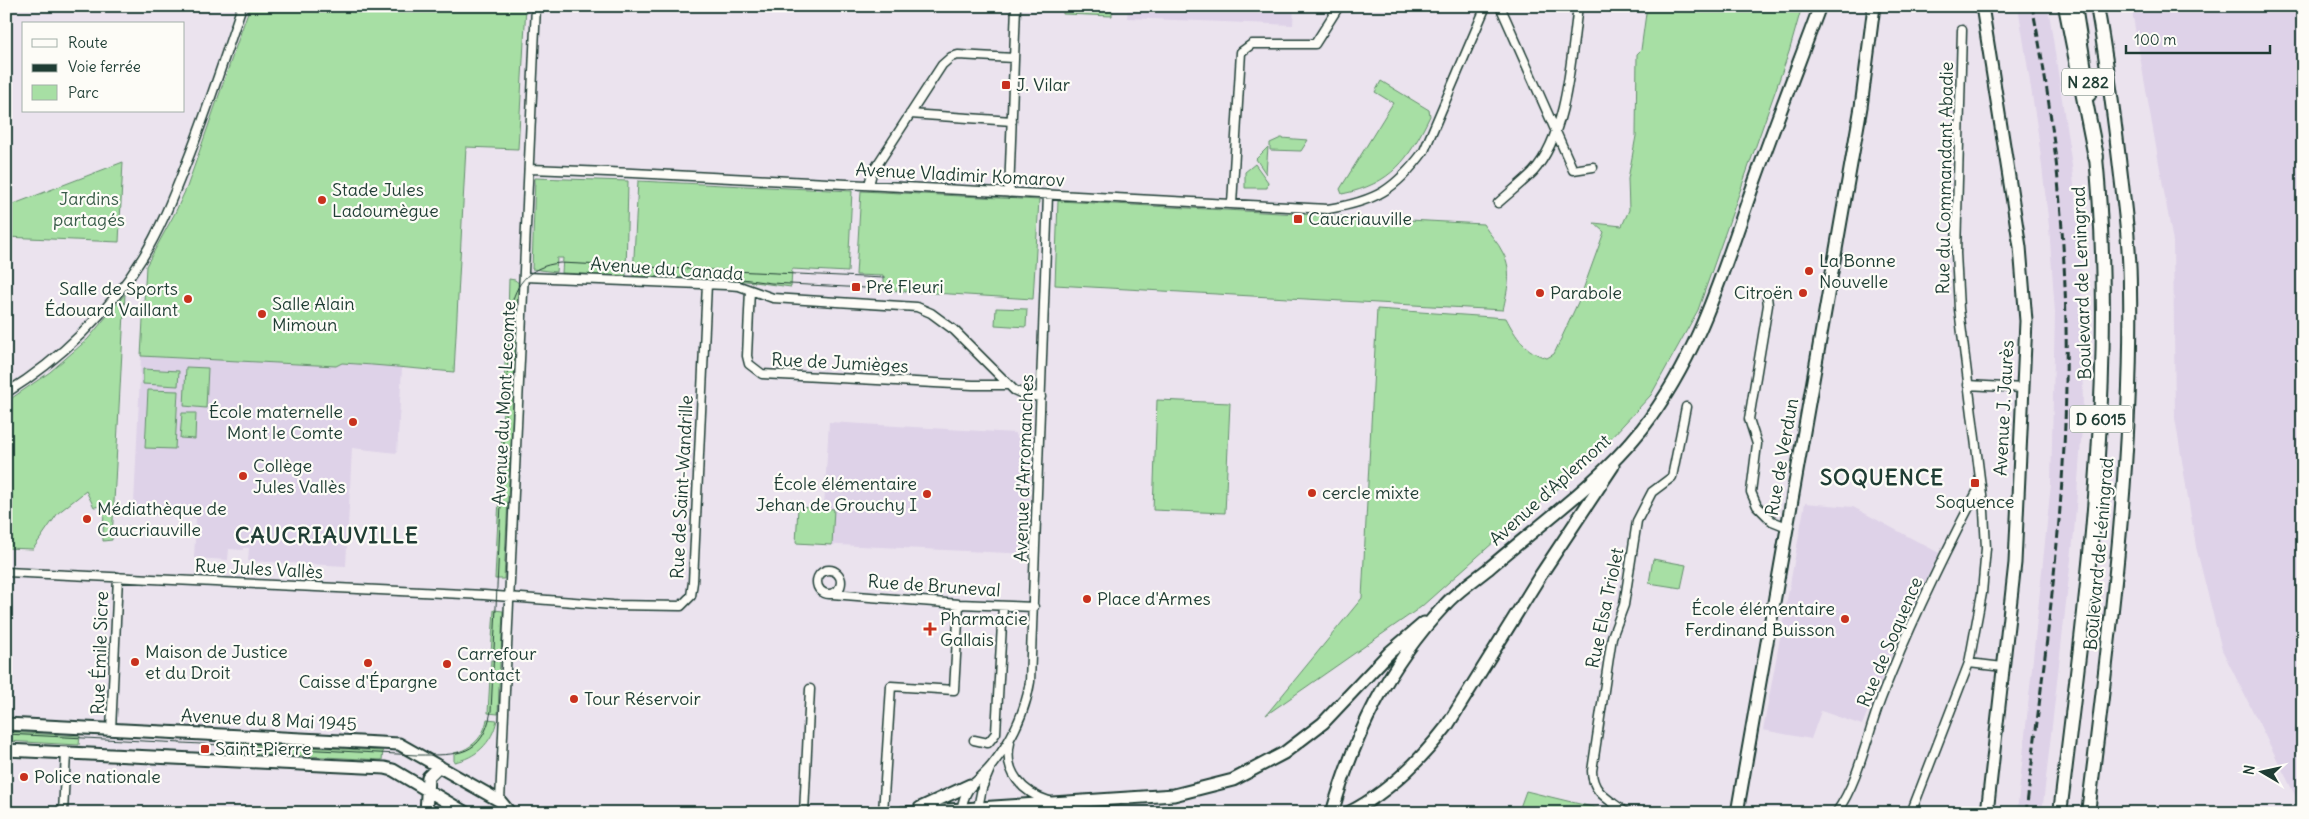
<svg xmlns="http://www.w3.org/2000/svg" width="2309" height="819" font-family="Delius,sans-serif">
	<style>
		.built { fill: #ded2e8 }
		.green { fill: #a7dfa4; stroke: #638e6c }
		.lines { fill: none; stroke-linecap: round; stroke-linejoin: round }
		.street-casing { stroke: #1f3d34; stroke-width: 11 }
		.secondary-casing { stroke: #1f3d34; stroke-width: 15 }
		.primary-casing { stroke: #1f3d34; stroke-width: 16 }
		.highway-casing { stroke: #1f3d34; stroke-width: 18 }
		.street { stroke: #fdfcf7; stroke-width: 8 }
		.secondary { stroke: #fdfcf7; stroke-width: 11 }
		.primary { stroke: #fdfcf7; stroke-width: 12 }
		.highway { stroke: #fdfcf7; stroke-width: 14 }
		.tram { stroke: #1f3d34; stroke-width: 1 }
		.rail { stroke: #1f3d34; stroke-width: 3; stroke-dasharray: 8 4; stroke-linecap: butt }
		.poi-dot { fill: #c8321e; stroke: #fdfcf7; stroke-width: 2 }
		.labels { text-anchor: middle; stroke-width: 4.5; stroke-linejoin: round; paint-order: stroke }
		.shield { fill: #fdfcf7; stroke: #62766e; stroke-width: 1 }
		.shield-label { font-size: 16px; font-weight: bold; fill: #1f3d34 }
		.poi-label { font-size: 18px; fill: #1f3d34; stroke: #fdfcf7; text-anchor: start }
		.street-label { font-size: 18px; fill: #1f3d34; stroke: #fdfcf7 }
		.park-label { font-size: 18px; fill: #3a5d4a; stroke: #fdfcf7 }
		.district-label { font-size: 22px; font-weight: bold; letter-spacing: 1px; fill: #1f3d34; stroke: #fdfcf7 }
	</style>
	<rect width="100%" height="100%" fill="#ebe3ee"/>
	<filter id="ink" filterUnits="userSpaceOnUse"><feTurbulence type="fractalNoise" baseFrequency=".02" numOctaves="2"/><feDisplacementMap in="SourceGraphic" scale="10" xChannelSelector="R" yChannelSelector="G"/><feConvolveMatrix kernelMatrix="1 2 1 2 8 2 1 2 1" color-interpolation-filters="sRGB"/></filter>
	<g filter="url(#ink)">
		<path class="built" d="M1128,6H1294L1293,25L1127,18Z
			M2018,6H2048L2072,166L2081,255L2083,415L2074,533L2042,813H2017L2051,484L2055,313L2049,226L2038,133Z
			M2131,6H2303V813H2300L2296,797L2222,650L2196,547L2175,418L2173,242Z
			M141,356L336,366L342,363L392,365L402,368L397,453L352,448L346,566L248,561L249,548H243V550L229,549L228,560L194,558L196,518L137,515V509L134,503Z
			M829,422L1015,433L1023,446L1030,481L1027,554L796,543L798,507L824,506Z
			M1805,503L1853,507L1939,553L1899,635L1862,725L1821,711L1811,739L1763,730Z
			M1396,809L1467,813H1392Z"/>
		<path class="green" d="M250,6H526L518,149L466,147L454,372C417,369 380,365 342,363L336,366L141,356L146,266L175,213L187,187Z
			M1063,6H1112V16L1063,14Z
			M1647,6H1802L1789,52L1698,310L1651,395L1584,467L1495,541L1421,607L1266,715L1362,598L1377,309L1506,318C1516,337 1525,352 1547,358L1554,354L1580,298L1604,232L1594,223L1622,226L1629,210L1628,179L1636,136L1637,54L1641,50Z
			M1381,81L1429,110L1430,116C1409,159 1392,184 1342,194L1340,189L1393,103L1375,92Z
			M1281,138L1308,140L1301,151L1270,150V143Z
			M1268,147L1266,173V174L1256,159Z
			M123,162L119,242L6,237V207Z
			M1255,164L1268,182L1267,188H1245V172Z
			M535,178L628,181L626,276L562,273L563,258H557L556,272L532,269Z
			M638,181L852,191L848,272L792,269L791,287L746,281L633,276Z
			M861,191L1039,200L1033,299L884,290V276L856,275Z
			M1058,201L1483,224C1489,234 1498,242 1503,253C1513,271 1507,291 1503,310L1055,285Z
			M509,279L515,280L521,285L519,314H508Z
			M125,294L112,540L103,541L104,506L94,507L86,491L58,513L33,549L6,548V402L50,372L88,339Z
			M996,308L1027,309L1026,327L995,325Z
			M507,320L517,321L511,451H501Z
			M186,367L208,368L206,408L184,406Z
			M143,369L179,371L178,386L143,384Z
			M148,390L178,391L175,449L145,448Z
			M1157,400L1230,403L1225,513L1153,510Z
			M182,413H196L195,439L180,438Z
			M501,458H510L504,579H495Z
			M798,507L834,509L832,545L796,543Z
			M1653,559L1686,565L1681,588L1649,583Z
			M494,610L503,611L501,655L491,654Z
			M491,660L500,661L498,714L488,713Z
			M487,719L497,720C492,743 476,758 454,762V753C472,749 484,737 487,719Z
			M6,732L80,736L79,745L6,741Z
			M228,743L383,751L382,760L228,752Z
			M1526,791L1617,813H1518Z"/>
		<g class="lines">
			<defs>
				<path id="street" d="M1500,6L1573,170L1593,167
					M910,114L1012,121
					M531,169L633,173L1328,209C1376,201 1395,190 1424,151L1486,6
					M869,185L872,173L942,65L951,57L958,55L1014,58
					M1009,193L1016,6
					M1498,203C1509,193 1522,183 1533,172C1568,133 1571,57 1578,6
					M1232,204L1241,52L1252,44H1315L1339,6
					M525,277L726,285L739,286L773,298L917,307L931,313L954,330L1014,390L1025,395L1041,397
					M750,290L747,356L749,364L762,374L973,385H1007
					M1767,297L1768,305L1749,419L1757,444L1751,492L1757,506L1772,521L1787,527
					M1968,385L2023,388
					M6,393C60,360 110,311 143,257C161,228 173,196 186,164C207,112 224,59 242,6
					M817 582a12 12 0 1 1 24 0a12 12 0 1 1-24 0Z
					M6,572L484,595L613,605L681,606L691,596L693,582L707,284
					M832,594L959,604L1034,607
					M1969,663L2003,667
					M111,730L118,577
					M974,740L988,743L996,733L1003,606
					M1010,743C1003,772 1023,793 1049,801
					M500,801L536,6
					M961,811C966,782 976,785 992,765C1012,740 1025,714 1030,682L1048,195
					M63,813L66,753
					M804,813L810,689
					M883,813L891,686L954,690L959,604
					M977,813L982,788L990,769
					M1626,813C1611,800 1592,794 1592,771L1612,637L1624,605L1637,521L1652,492L1672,477L1686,407
					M1836,813C1860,779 1867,734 1882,696C1910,624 1944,554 1980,486
					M1911,813L1969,663L1982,593L1986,548L1984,511L1959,309L1956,253L1962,30"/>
				<path id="secondary" d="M1982,6L2020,247L2026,321L2015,563L1987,813
					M6,724L399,744L500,801L510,813
					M6,750L385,768L393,770L466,813
					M920,808L970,785
					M426,813L428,777L439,766
					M902,813L1174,795L1233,780L1284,753L1323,723L1390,652L1424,623
					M1332,813C1355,734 1387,667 1444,606C1456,592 1473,581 1488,569C1540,524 1599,483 1642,429C1700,354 1723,270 1754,183C1775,124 1798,65 1820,6
					M1348,813C1388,793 1420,761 1447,726L1540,576L1613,466
					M1737,813L1861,107L1874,6"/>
				<path id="primary" d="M2075,6L2089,95
					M2060,813C2087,592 2118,370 2095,147
					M2088,813C2109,639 2133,465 2130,289C2130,246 2124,202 2119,159C2113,108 2106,57 2097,6"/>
				<path id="highway" d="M2066,6L2096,157"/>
			</defs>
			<use href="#street" class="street-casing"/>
			<use href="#secondary" class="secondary-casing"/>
			<use href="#primary" class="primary-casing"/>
			<use href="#highway" class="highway-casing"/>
			<use href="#street" class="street"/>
			<use href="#secondary" class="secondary"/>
			<use href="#primary" class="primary"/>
			<use href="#highway" class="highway"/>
			<path class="tram" d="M735,278L771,283L884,289
				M6,734L417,755C457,755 483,757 491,711L510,317C512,286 528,266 560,263L884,278"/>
			<path class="rail" d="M2026,813C2041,684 2060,554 2065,424C2070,284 2060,143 2032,6"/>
		</g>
	</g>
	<g class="poi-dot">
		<rect x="1001" y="80" width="10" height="10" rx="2.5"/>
		<circle cx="322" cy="200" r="5"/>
		<rect x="1293" y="214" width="10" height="10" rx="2.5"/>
		<circle cx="1809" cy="271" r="5"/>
		<rect x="851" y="282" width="10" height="10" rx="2.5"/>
		<circle cx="1540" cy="293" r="5"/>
		<circle cx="1803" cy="293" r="5"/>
		<circle cx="188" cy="299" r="5"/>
		<circle cx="262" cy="314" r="5"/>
		<circle cx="353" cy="422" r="5"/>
		<circle cx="243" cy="476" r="5"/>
		<rect x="1970" y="478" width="10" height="10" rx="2.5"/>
		<circle cx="1312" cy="493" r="5"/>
		<circle cx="927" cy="494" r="5"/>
		<circle cx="87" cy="519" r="5"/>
		<circle cx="1087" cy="599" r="5"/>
		<circle cx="1845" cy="619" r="5"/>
		<path d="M927.5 621.5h5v5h5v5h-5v5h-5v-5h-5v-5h5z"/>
		<circle cx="135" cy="662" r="5"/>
		<circle cx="368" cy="663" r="5"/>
		<circle cx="447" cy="664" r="5"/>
		<circle cx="574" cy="699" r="5"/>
		<rect x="200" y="744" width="10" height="10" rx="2.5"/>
		<circle cx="24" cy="777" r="5"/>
	</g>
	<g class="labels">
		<g class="shield">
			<rect x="2062" y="68.5" width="52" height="27" rx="4"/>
			<rect x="2070" y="405.5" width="62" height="27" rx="4"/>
		</g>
		<g class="shield-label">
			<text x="2088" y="88">N 282</text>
			<text x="2101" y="425">D 6015</text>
		</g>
		<g class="poi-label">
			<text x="1016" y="91">J. Vilar</text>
			<text x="332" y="196">Stade Jules<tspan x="332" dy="21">Ladoumègue</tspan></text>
			<text x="1308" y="225">Caucriauville</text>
			<text x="1819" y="267">La Bonne<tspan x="1819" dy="21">Nouvelle</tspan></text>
			<text x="866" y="293">Pré Fleuri</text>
			<text x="178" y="295" text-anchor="end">Salle de Sports<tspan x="178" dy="21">Édouard Vaillant</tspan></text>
			<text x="1550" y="299">Parabole</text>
			<text x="1793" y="299" text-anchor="end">Citroën</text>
			<text x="272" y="310">Salle Alain<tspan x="272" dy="21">Mimoun</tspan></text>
			<text x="343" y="418" text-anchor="end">École maternelle<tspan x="343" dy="21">Mont le Comte</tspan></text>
			<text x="253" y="472">Collège<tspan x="253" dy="21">Jules Vallès</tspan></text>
			<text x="917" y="490" text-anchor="end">École élémentaire<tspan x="917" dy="21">Jehan de Grouchy I</tspan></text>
			<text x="1322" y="499">cercle mixte</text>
			<text x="1975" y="508" text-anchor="middle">Soquence</text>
			<text x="97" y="515">Médiathèque de<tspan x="97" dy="21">Caucriauville</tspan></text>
			<text x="1097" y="605">Place d'Armes</text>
			<text x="1835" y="615" text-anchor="end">École élémentaire<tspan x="1835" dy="21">Ferdinand Buisson</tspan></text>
			<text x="940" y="625">Pharmacie<tspan x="940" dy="21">Gallais</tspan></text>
			<text x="145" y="658">Maison de Justice<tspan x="145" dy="21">et du Droit</tspan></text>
			<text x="457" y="660">Carrefour<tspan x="457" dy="21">Contact</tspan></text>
			<text x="368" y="688" text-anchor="middle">Caisse d'Épargne</text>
			<text x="584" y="705">Tour Réservoir</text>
			<text x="215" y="755">Saint-Pierre</text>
			<text x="34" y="783">Police nationale</text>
		</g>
		<g class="street-label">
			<text transform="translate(960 175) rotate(3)" y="6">Avenue Vladimir Komarov</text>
			<text transform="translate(1945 178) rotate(-89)" y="6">Rue du Commandant Abadie</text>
			<text transform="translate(667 269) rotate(4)" y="6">Avenue du Canada</text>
			<text transform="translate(2082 283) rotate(-92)" y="6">Boulevard de Leningrad</text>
			<text transform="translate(840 363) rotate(3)" y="6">Rue de Jumièges</text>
			<text transform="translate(504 403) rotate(-87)" y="6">Avenue du Mont Lecomte</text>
			<text transform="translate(2004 408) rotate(-87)" y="6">Avenue J. Jaurès</text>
			<text transform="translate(1782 457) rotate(-80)" y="6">Rue de Verdun</text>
			<text transform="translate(1024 468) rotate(-88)" y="6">Avenue d'Arromanches</text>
			<text transform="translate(682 487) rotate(-87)" y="6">Rue de Saint-Wandrille</text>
			<text transform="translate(1550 490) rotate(-42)" y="6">Avenue d'Aplemont</text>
			<text transform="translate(2099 554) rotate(-85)" y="6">Boulevard de Léningrad</text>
			<text transform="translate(259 569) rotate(3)" y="6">Rue Jules Vallès</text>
			<text transform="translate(934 586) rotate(4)" y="6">Rue de Bruneval</text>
			<text transform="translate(1605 608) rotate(-78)" y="6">Rue Elsa Triolet</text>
			<text transform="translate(1890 642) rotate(-67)" y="6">Rue de Soquence</text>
			<text transform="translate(100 653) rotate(-88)" y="6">Rue Émile Sicre</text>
			<text transform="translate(269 720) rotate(3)" y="6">Avenue du 8 Mai 1945</text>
		</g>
		<g class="park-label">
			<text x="89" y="205">Jardins<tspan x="89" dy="21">partagés</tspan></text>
		</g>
		<g class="district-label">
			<text x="1882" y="485">SOQUENCE</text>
			<text x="327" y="543">CAUCRIAUVILLE</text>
		</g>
	</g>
	<rect width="2309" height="819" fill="none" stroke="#fdfcf7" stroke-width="25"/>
	<rect x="12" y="12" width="2284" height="794" fill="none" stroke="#1f3d34" stroke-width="2" filter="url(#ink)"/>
	<rect x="22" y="22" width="162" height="90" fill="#fdfcf7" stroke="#a4b0a9"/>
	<rect x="32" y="39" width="25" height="8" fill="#fdfcf7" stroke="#a4b0a9"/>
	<text x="68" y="48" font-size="15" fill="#1f3d34">Route</text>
	<rect x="32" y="64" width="25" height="8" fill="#1f3d34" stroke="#a4b0a9"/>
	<text x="68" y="72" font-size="15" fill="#1f3d34">Voie ferrée</text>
	<rect x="32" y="85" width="25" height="15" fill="#a7dfa4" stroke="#a4b0a9"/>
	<text x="68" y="98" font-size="15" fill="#1f3d34">Parc</text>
	<g transform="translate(2262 772) rotate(279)" stroke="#fdfcf7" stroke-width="4" paint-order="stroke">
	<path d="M0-4L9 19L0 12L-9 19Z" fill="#1f3d34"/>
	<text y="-8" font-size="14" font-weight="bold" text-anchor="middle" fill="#1f3d34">N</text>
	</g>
	<path d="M2126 45v8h144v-8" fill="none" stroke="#1f3d34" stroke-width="2.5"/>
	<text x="2134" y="45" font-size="15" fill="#1f3d34" stroke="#fdfcf7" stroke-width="4" paint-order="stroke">100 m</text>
</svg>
